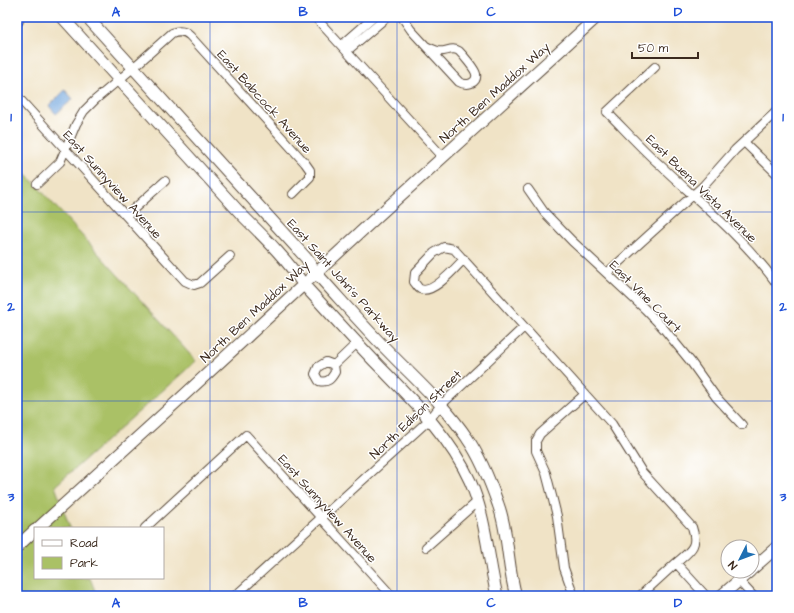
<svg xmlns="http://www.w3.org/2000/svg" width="794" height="613" font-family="'Architects Daughter',sans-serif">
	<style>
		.green { fill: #aac166; stroke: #727642 }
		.water { fill: #70a4dc; stroke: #56677d }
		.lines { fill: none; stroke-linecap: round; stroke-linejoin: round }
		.street-casing { stroke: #564637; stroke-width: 10 }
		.secondary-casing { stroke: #564637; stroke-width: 13 }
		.street { stroke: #fff; stroke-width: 8 }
		.secondary { stroke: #fff; stroke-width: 11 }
		.grid { fill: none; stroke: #1d4ed8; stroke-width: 1; stroke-opacity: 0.55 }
		.labels { text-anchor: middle; stroke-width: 3; stroke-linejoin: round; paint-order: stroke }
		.street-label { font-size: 13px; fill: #3b2a1e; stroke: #fff }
		.neatline { fill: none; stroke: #1d4ed8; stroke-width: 1.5 }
		.grid-label { font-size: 13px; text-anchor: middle; font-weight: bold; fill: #1d4ed8 }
	</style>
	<rect width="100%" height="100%" fill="#fff"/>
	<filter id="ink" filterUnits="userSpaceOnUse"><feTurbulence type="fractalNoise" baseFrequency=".025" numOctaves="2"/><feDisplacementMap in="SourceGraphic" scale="8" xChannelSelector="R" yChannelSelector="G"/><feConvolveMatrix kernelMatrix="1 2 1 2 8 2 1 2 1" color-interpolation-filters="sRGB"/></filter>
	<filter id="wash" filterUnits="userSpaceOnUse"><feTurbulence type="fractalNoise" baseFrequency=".012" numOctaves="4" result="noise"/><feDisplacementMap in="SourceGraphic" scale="16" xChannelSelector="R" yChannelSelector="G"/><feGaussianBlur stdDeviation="0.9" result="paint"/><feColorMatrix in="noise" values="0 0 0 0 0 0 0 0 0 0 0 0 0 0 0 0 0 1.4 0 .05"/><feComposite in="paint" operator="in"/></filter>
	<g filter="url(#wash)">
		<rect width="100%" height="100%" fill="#f0e3c6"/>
		<path class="green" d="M17,164L196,361L55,486L70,528H35V578H90L97,596H17Z"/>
		<path class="water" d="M65,90L73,99L56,114L49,106Z"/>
	</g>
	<g filter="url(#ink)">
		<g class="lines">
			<defs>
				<path id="street" d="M315,17L443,157
					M402,17L411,30L459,82C466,86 478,84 476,74C475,69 463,55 459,51C452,46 445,53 438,51C434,50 430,48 426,46
					M17,23L19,21
					M342,45L374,17
					M347,51L387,17
					M655,67L607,112C624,129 641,148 659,164C700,203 744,238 777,284
					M17,96L185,281L194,285L200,283L230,256
					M744,142L777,174
					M37,184L60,162L76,124L84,111L95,100L133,68L172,33C179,30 185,31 190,36L305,163L310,170V177L293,194
					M528,189L544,212L572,241L645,309L664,329L691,362L716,397L742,425
					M126,216L165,181
					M464,259C455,268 433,295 420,289C418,288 416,284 414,282L415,273L434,253L444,247L454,249L612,424L642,472L692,527C699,547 690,551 676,563L706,596
					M607,273L703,186L735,150L777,111
					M334,365L335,372C331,379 328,383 319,381L315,374L318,367L326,362L334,365L357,343
					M145,528L246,435L392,596
					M426,547L478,501
					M739,581L753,596
					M235,596L430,419L441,405L524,327
					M574,596L564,568L557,516L552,496L546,473L536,451V441L540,434L585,394
					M640,596L676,563"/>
				<path id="secondary" d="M62,17L242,215C264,237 286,258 303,284C328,311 352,338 378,365C412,400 449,435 470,481C486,517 488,558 497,596
					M87,17L306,258L316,273C340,299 363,326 388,351C415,379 445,405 467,438C481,458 490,481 498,504C509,533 507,566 516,596
					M38,528L182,397L378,216L597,17
					M17,547L35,530
					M752,569L777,547
					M721,596L750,571"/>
			</defs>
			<use href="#street" class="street-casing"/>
			<use href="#secondary" class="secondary-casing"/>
			<use href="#street" class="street"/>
			<use href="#secondary" class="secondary"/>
		</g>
	</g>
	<path class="grid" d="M210,17V596M397,17V596M584,17V596M17,212H777M17,401H777"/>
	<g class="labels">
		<g class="street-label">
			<text transform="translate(494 92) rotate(-42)" y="5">North Ben Maddox Way</text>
			<text transform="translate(265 101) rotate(48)" y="5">East Babcock Avenue</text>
			<text transform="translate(113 184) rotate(48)" y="5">East Sunnyview Avenue</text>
			<text transform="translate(702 188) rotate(44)" y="5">East Buena Vista Avenue</text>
			<text transform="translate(344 280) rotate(48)" y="5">East Saint John's Parkway</text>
			<text transform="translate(646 296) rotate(45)" y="5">East Vine Court</text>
			<text transform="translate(254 311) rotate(-43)" y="5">North Ben Maddox Way</text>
			<text transform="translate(415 414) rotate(-44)" y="5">North Edison Street</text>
			<text transform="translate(328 508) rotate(48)" y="5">East Sunnyview Avenue</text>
		</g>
	</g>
	<rect width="794" height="613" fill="none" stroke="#fff" stroke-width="44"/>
	<rect x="34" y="527" width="130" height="52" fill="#ffffff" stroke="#b1aaa5"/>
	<rect x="42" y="540" width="20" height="6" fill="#ffffff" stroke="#b1aaa5"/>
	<text x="70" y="547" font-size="12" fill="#3b2a1e">Road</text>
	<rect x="42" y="557" width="20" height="12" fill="#aac166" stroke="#b1aaa5"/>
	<text x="70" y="567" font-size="12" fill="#3b2a1e">Park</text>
	<g transform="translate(740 559) rotate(228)"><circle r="19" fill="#ffffff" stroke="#b1aaa5"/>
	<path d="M0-3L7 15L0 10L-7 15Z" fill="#1f6fb2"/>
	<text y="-6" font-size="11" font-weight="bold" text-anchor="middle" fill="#3b2a1e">N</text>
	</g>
	<path d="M632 52v6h66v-6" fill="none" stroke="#3b2a1e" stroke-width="2"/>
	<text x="638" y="52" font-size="12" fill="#3b2a1e" stroke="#ffffff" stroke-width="3" paint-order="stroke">50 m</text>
	<rect x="22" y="22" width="750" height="569" class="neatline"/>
	<g class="grid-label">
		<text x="116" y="16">A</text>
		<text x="303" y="16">B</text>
		<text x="491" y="16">C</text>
		<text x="678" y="16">D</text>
		<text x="11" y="121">1</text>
		<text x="783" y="121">1</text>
		<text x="11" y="311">2</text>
		<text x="783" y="311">2</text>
		<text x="11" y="501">3</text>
		<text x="783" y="501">3</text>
		<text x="116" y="607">A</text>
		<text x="303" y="607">B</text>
		<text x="491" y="607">C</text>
		<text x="678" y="607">D</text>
	</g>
</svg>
